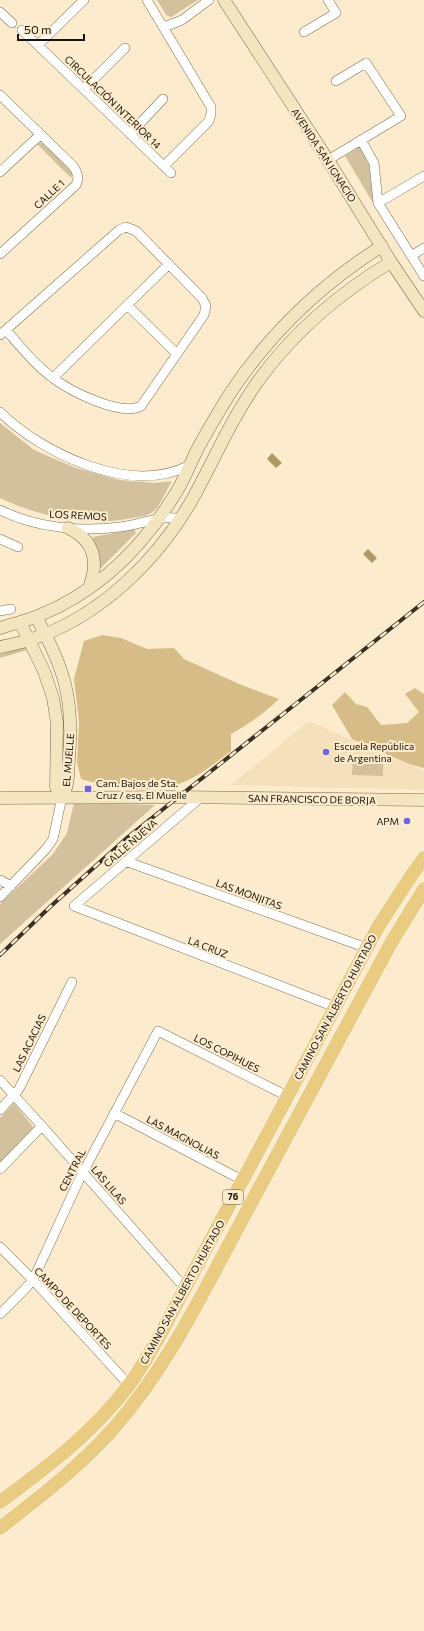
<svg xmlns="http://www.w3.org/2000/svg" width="424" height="1631" font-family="Commissioner,sans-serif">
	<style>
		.built { fill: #f4e1bb }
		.green { fill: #d3c19d }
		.forest { fill: #d6bc86 }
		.water { fill: #b29863 }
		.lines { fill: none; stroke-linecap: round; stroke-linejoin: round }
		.street-casing { stroke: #7a6d51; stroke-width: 10 }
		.secondary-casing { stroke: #7a6d51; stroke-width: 13 }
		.primary-casing { stroke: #fff; stroke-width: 15 }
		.street { stroke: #fff; stroke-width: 9 }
		.secondary { stroke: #f4e5c1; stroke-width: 12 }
		.primary { stroke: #e9cb82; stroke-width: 14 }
		.rail-casing { stroke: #393224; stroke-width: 4 }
		.rail { stroke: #fceccd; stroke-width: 2.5; stroke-dasharray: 8; stroke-linecap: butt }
		.poi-dot { fill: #6a67e0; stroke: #fceccd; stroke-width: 1.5 }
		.labels { text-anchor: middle; stroke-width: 4; stroke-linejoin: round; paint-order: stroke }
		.shield { fill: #fceccd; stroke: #5c5443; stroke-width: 1 }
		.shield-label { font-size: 9px; font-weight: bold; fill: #181308 }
		.street-label { font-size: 10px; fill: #181308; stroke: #fceccd }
		.poi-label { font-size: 10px; fill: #181308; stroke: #fceccd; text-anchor: start }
	</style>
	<rect width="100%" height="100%" fill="#fceccd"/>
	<path class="built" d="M309,721L424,771V790L231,785Z"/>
	<path class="green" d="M157,0H198L171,17L166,15Z
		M40,143H43L73,173L71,178L37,144Z
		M358,148L361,149L369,165L373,203L345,156Z
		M0,423L34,450L76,468L119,480L155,483L172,481C167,489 161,504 155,510C149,516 140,517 132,518C88,527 40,517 0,498Z
		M134,529L136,533L101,568L98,565L93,537Z
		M24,645L27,650L0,658V652Z
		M353,756L383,757V776L352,775Z
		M74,803L155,805L0,944V904L53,854L67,833Z
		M14,1103L34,1128L0,1162V1118Z"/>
	<path class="forest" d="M102,635L121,638L147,649L174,648L184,659L239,684L279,699C264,713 250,724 231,734V751C219,760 207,770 194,777C159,797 117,789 81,779L77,763L79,721L74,679L84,641Z
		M415,688L424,694V768L409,764L352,739L332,705L345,692L356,704L367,707L381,725L407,723L419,712L405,694Z"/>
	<path class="water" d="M272,453L282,463L276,468L267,459Z
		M368,549L377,558L372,563L363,554Z"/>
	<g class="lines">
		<defs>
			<path id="street" d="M147,0L211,107V114L209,121L164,166
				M0,12L12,23
				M164,27L182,20L209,0
				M22,30L171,173
				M304,32L336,13L328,0
				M38,45L84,0
				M84,89L125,48
				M0,95L72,165C77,171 80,177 76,185L0,254
				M130,134L163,99
				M361,140L374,163L378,203L424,276
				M328,160L401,116L366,63L336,81
				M0,172L40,135
				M378,203L424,176
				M411,256L424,248
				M127,305L177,354
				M0,335L119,230L126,227L136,231L202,298L206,306L204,315L141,406C121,417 70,391 53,378C35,365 21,347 6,330
				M53,378L169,264
				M0,412C43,454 131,496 190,465
				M0,510C36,528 81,532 120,527C134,525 146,521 159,519C166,517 174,518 181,518
				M0,539L18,547
				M0,611L11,609
				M200,798L74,906L335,1007
				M125,861L367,948
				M0,880L11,886
				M0,897L46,849L53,839L62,797
				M0,1080L42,1126L185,1288
				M0,1110L19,1089L72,982
				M114,1113L242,1180
				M0,1169L42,1126
				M0,1247L33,1280L129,1385
				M0,1314L25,1289L33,1280L79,1180L158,1031L287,1096"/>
			<path id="secondary" d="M224,0L328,160L391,262L424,311
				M68,528C95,540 99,562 89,588
				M36,617C65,669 74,699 69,759C68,773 69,786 62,797
				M20,622L44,671L53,698L57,723L56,787L62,797
				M0,628C12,624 26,621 38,616C98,592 144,546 177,491C185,478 190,464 197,450C207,431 218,413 229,395C269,334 320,285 382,246
				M0,647C10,645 20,643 29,640C99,618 158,560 193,498C215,458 233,415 261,377C296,330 341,292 391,262
				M0,798L180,797L424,800"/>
			<path id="primary" d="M0,1502C47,1467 93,1433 129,1385C141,1369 151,1351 161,1333L378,927L411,876L424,858
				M0,1528C40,1497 79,1467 113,1429C168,1367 203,1292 242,1220C291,1128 341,1036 391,943L424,889"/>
		</defs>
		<use href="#street" class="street-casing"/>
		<use href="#secondary" class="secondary-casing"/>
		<use href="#primary" class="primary-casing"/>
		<use href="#street" class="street"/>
		<use href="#secondary" class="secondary"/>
		<use href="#primary" class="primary"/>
		<defs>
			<path id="rail" d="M0,955L51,906L128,837L424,602"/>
		</defs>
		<use href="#rail" class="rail-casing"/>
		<use href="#rail" class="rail"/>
	</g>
	<g class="poi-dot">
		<circle cx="326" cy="752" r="4"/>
		<rect x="84" y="785" width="8" height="8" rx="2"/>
		<circle cx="407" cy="821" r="4"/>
	</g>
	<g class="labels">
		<rect class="shield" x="223" y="1190" width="20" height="14" rx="3"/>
		<g class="shield-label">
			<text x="233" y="1200">76</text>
		</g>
		<g class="street-label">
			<text transform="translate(113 102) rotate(44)" y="4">CIRCULACIÓN INTERIOR 14</text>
			<text transform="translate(324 155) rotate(57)" y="4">AVENIDA SAN IGNACIO</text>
			<text transform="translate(49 194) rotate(-43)" y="4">CALLE 1</text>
			<text transform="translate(78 515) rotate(3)" y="4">LOS REMOS</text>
			<text transform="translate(68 760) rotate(-85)" y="4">EL MUELLE</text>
			<text transform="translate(312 799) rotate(1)" y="4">SAN FRANCISCO DE BORJA</text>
			<text transform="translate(130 843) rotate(-41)" y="4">CALLE NUEVA</text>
			<text transform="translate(249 894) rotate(20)" y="4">LAS MONJITAS</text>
			<text transform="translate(208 947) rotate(21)" y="4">LA CRUZ</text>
			<text transform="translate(335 1007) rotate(-62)" y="4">CAMINO SAN ALBERTO HURTADO</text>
			<text transform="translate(29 1043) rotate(-64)" y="4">LAS ACACIAS</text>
			<text transform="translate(227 1053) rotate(27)" y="4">LOS COPIHUES</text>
			<text transform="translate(183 1137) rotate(28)" y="4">LAS MAGNOLIAS</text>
			<text transform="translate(72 1170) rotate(-63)" y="4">CENTRAL</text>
			<text transform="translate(109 1185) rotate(49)" y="4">LAS LILAS</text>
			<text transform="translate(182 1292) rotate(-61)" y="4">CAMINO SAN ALBERTO HURTADO</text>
			<text transform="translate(73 1308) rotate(47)" y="4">CAMPO DE DEPORTES</text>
		</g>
		<g class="poi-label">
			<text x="334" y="750">Escuela República<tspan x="334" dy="12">de Argentina</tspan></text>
			<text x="96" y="787">Cam. Bajos de Sta.<tspan x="96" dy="12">Cruz / esq. El Muelle</tspan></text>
			<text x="399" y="825" text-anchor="end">APM</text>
		</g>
	</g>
	<path d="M18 34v6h66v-6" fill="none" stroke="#181308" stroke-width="2"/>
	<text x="24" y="34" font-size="12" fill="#181308" stroke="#fceccd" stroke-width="3" paint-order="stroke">50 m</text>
</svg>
